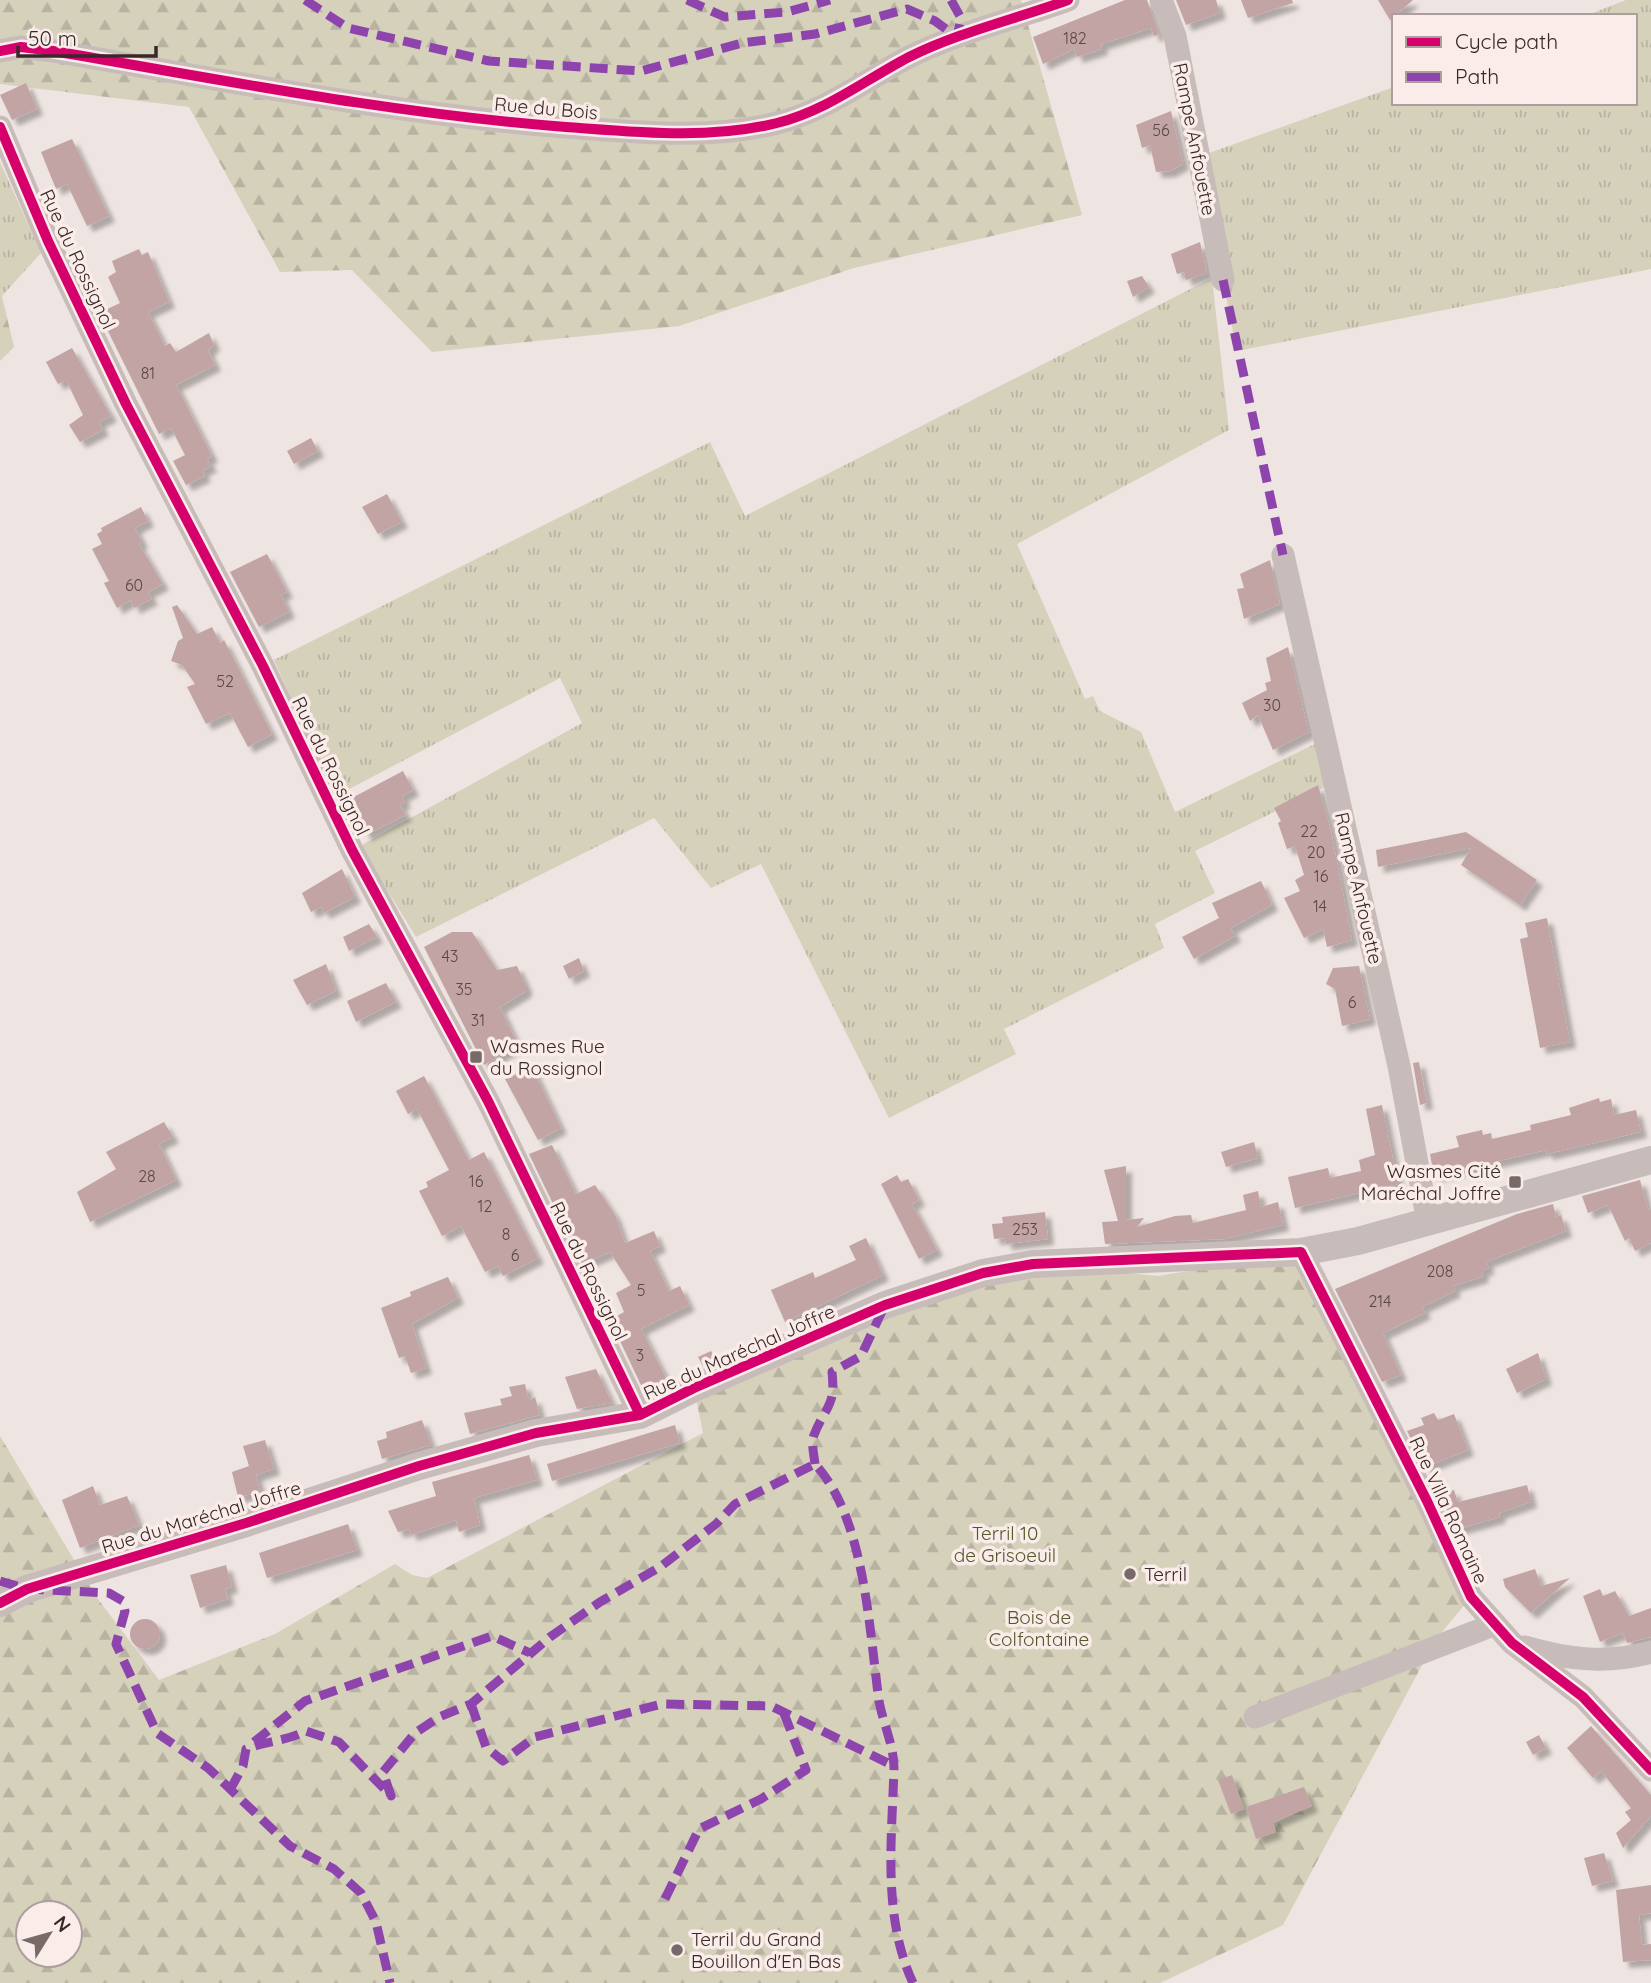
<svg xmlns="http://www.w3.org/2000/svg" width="1651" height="1983" font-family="Quicksand,sans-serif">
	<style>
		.grass { fill: url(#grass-tufts) }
		.forest { fill: url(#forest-firs); fill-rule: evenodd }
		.building { fill: #c2a4a4; filter: url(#shadow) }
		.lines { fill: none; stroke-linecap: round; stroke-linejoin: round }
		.minor { stroke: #c7bcba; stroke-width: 23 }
		.tertiary { stroke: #c7bcba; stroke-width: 28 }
		.quiet { stroke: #8e44ad; stroke-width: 9; stroke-dasharray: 18 9; stroke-linecap: butt }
		.cycleway-casing { stroke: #faece9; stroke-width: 15 }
		.cycleway { stroke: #d6006c; stroke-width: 10 }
		.poi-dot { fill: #786a69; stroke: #faece9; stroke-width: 2.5 }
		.labels { text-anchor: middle; stroke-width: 7; stroke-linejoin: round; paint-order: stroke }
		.number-label { font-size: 16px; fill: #5a4747 }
		.street-label { font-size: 19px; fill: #382828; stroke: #faece9 }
		.poi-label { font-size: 19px; fill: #382828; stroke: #faece9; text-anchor: start }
		.park-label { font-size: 19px; fill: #55572b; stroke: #faece9 }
	</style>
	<defs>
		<pattern id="grass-tufts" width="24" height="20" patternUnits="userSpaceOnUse" patternTransform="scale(1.75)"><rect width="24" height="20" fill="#d6d1bb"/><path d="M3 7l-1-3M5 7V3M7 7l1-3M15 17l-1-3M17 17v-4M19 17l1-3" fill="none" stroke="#b8b3a1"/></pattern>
		<pattern id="forest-firs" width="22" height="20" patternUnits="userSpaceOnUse" patternTransform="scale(1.75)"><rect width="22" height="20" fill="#d6d1bb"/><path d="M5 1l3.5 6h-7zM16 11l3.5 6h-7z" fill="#b8b3a1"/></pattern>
		<filter id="shadow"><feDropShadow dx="6" dy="6" stdDeviation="2" flood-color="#0004"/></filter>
	</defs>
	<rect width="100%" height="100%" fill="#eee4e1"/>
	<path class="grass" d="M1626,0H1651V269L1237,351L1198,157L1394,87V103H1635V16H1585Z
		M0,162L41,253L2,296L0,288Z
		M1212,278L1229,430L1017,544L1085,699L1093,696L1100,711L1141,732L1175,812L1325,739L1335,782L1195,851L1215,893L1155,924L1164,948L1004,1029L1016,1054L889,1118L761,864L711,888L654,818L416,937L360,846L582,723L560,678L336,796L274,660L710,442L745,516Z"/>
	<path class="forest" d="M0,0H1021L1082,215L854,268L679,326L432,352L352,270L280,272L189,107L0,84Z
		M0,288L14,347L0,361Z
		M1301,1252L1471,1597L1436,1639L1283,1925L1160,1983H0V1436L95,1595L159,1680L275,1634L395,1564L412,1575L427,1578L703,1433L694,1388L1033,1264L1158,1276ZM28,1913H70V1955H28Z"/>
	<path class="building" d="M1125,0H1147L1159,34L1154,36L1151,28L1101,44L1102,49L1077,57L1074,49L1043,64L1033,37Z
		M1176,0H1216L1220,13L1186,25Z
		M1241,0H1292L1293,3L1248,18Z
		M1378,0H1413L1390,20Z
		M26,83L37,109L12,120L0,95Z
		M1171,111L1183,164L1170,171L1156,172L1150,145L1142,148L1136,125Z
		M72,139L109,216L87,226L67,184L56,189L41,152Z
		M1200,242L1207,273L1186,280L1184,272L1177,274L1171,254Z
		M139,249L142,255L148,252L169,302L148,312L165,346L170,343L176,352L209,333L214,345L208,350L215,365L176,385L212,456L207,459L211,466L202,471L205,476L186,485L173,461L185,455L171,428L159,434L99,313L120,303L108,277L116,272L112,261Z
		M1142,276L1149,287L1133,297L1127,281Z
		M72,348L111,416L99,422L103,430L80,442L69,425L83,415L66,380L58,384L46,362Z
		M311,438L318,451L294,464L287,451Z
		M387,494L402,522L378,534L362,507Z
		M141,507L148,521L135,528L142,542L139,544L163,584L148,592L152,599L134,608L131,600L117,608L104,583L109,581L92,549L102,544L97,534L102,531L101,528Z
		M267,554L287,592L281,595L289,612L259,627L230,572Z
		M1270,560L1280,604L1244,619L1237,589L1244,588L1240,574Z
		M177,605L197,634L212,627L220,643L224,640L272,734L248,747L230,713L206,724L187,687L195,684L182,665L171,661L178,641L183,638L172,607Z
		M1288,647L1309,732L1273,750L1258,715L1250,721L1242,703L1267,690L1265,683L1271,681L1266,658Z
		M403,771L413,790L402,796L405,802L400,805L406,815L366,835L348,800Z
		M1318,785L1331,831L1352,940L1327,947L1323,929L1304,938L1284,898L1300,891L1295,880L1304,875L1295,846L1287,849L1278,823L1281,821L1274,808Z
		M1466,832L1537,880L1520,905L1461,865L1471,848L1378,867L1376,850Z
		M342,869L355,897L324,913L321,907L311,912L302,893Z
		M1261,881L1272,905L1231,928L1235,936L1194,959L1182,937L1219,918L1212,903Z
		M1547,918L1570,1042L1540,1048L1520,939L1528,937L1525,923Z
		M369,924L377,937L349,951L343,937Z
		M452,932H472L497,970L517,966L526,986V991L500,1007L518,1045L484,1065L424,947Z
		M579,958L584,971L569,979L563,966Z
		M326,964L336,991L307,1005L293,980Z
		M1359,966L1370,1019L1342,1026L1335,989L1326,984L1333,968Z
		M386,983L396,1002L356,1022L347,1001Z
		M1419,1062L1427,1103L1420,1105L1413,1063Z
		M532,1067L561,1128L538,1140L505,1079Z
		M424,1076L469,1160L484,1152L538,1258L503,1276L498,1266L485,1272L461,1226L442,1236L419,1191L428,1187L426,1182L449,1170L417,1109L408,1114L396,1091Z
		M1599,1098L1600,1102L1611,1099L1614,1115L1636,1110L1641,1132L1547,1154L1546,1150L1434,1176L1430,1154L1459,1147L1456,1136L1482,1130L1483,1135L1491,1133L1492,1139L1531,1130L1530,1125L1571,1115L1569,1108Z
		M1382,1105L1398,1184L1295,1208L1288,1177L1328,1168L1330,1178L1361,1171L1359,1160L1375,1155L1366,1109Z
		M164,1122L173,1137L159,1144L176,1180L90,1222L77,1192L116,1169L106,1152Z
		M1254,1142L1258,1158L1226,1167L1221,1152Z
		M552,1145L576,1194L595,1185L615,1215L625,1243L654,1231L660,1246L650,1251L669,1291L680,1286L689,1305L641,1329L668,1382L652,1391L641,1385L610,1320L624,1312L616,1293L631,1285L610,1252L582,1264L529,1154Z
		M1126,1166V1220L1144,1218L1137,1227L1175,1216L1191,1215L1193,1223L1246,1210L1243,1195L1258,1191L1261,1207L1278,1202L1283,1225L1224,1239L1105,1244L1102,1222L1118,1221L1104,1170Z
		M897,1175L901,1182L908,1179L919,1200L912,1204L937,1250L919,1259L881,1184Z
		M1640,1180L1648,1210L1651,1209V1243L1635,1251L1629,1238L1625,1241L1608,1205L1588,1213L1582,1196Z
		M1553,1204L1556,1217L1561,1215L1566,1231L1486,1262L1489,1268L1483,1270L1482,1277L1453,1286L1455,1291L1422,1307L1425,1313L1383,1333L1401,1375L1382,1382L1335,1289L1517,1214Z
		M1045,1212L1048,1239L1006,1244L1005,1238L994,1239L992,1224L1003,1223L1002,1217Z
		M866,1238L883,1275L785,1322L771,1290L813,1272L815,1278L856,1260L849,1246Z
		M448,1277L458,1298L412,1324L426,1368L411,1373L405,1356L399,1358L381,1308L411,1296L410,1292Z
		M711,1351L716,1360L703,1366L698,1357Z
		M1538,1353L1546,1379L1517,1393L1506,1369Z
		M596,1369L612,1403L577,1409L565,1377Z
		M525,1384L529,1401L535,1397L540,1415L470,1434L464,1413L502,1405L500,1399L512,1396L509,1387Z
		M1434,1413L1438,1420L1454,1414L1468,1450L1425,1467L1407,1431L1424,1425L1421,1418Z
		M422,1420L431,1445L382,1459L377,1441L387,1438L386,1432Z
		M675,1425L680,1443L552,1481L547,1464Z
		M265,1440L274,1469L256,1475L260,1492L238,1497L232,1472L249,1466L243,1446Z
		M529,1455L537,1480L474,1498L480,1525L459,1532L456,1520L411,1535L409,1529L398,1532L388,1511L436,1496L432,1482Z
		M1527,1485L1531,1502L1499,1513L1500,1517L1455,1530L1440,1494L1454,1490L1458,1502Z
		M93,1486L100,1505L127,1496L139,1525L80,1548L62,1500Z
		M348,1524L357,1550L267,1578L259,1553Z
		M226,1565L232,1587L225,1589L228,1599L200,1608L190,1575Z
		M1535,1569L1541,1586L1570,1578L1531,1613L1505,1587L1503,1579Z
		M1600,1589L1603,1596L1615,1591L1629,1616L1651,1608V1637L1627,1643L1623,1633L1600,1642L1583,1596Z
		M130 1634a15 15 0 1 1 30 0a15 15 0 1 1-30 0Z
		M1591,1726L1651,1795V1816L1623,1848L1616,1833L1631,1820L1625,1812L1631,1808L1601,1771L1593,1778L1567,1748Z
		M1539,1735L1546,1748L1533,1755L1526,1742Z
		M1232,1775L1244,1809L1231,1814L1218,1780Z
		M1304,1787L1312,1806L1273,1823L1276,1832L1256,1839L1246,1807Z
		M1604,1853L1613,1881L1592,1886L1584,1858Z
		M1651,1885V1913L1639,1915L1642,1945L1651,1944V1960L1623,1962L1616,1890Z"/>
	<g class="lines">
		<path class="minor" d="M1161,0L1175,36L1223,280
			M0,51L21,47L53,51C223,80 394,114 566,127C635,132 709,140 777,123C826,111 865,80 909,57C959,32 1016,19 1068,0
			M0,127L48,241L126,404L263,666L352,850L488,1101L640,1415
			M1283,555L1399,1066L1428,1222
			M1301,1252L1427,1501L1471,1597L1512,1643L1583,1697L1651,1770
			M1525,1647C1569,1660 1607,1664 1651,1652
			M1255,1717L1493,1625"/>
		<path class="tertiary" d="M0,1603L27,1589L246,1523L419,1466L536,1433L640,1415L694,1388L885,1305L983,1273L1033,1264L1301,1252L1358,1241L1651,1160"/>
		<path class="quiet" d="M305,0L348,28L489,61L641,71L742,43L815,34L907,9L935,21L957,37L961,18L951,0
			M687,0L725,17L787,12L830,0
			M1223,280L1283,555
			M815,1464C814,1455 811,1443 814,1435C825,1406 836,1408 832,1372L861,1356L884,1307
			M0,1581L27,1589L109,1593L123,1601L125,1611L116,1644L157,1733L208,1768L290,1846L334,1869L361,1893L376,1922L390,1983
			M471,1704L486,1747L503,1761L535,1737L662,1704L771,1706L894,1766
			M254,1742L305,1701L492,1636L530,1653
			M230,1790L243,1766L246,1749C267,1741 286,1741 306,1731L339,1742L391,1796L383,1772L415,1733L439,1717L471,1704L550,1637L600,1602L660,1567L716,1524L735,1504L815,1464C865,1518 869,1629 879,1701C883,1723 894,1746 894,1768C892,1839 882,1916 913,1983
			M665,1899L699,1829L761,1799L806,1770L783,1711"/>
		<defs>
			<path id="cycleway" d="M0,51L21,47L53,51C223,80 394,114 566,127C635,132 709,140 777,123C826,111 865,80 909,57C959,32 1016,19 1068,0
				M0,127L48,241L126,404L263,666L352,850L488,1101L640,1415
				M0,1603L27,1589L246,1523L419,1466L536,1433L640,1415L694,1388L885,1305L983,1273L1033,1264L1301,1252L1427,1501L1471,1597L1512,1643L1583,1697L1651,1770"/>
		</defs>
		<use href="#cycleway" class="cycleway-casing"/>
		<use href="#cycleway" class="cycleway"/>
	</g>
	<g class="poi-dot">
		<rect x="469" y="1050" width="14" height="14" rx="3.5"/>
		<rect x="1508" y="1175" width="14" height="14" rx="3.5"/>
		<circle cx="1130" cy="1574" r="7"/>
		<circle cx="677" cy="1950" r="7"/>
	</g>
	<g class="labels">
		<g class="number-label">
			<text x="1075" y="44">182</text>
			<text x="1161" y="136">56</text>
			<text x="148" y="379">81</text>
			<text x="134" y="591">60</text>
			<text x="225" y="687">52</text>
			<text x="1272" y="711">30</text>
			<text x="1309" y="837">22</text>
			<text x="1316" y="858">20</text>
			<text x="1321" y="882">16</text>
			<text x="1320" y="912">14</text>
			<text x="450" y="962">43</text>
			<text x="464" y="995">35</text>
			<text x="1352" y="1008">6</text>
			<text x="478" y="1026">31</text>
			<text x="147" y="1182">28</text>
			<text x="476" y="1187">16</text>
			<text x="485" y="1212">12</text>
			<text x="1025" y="1235">253</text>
			<text x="506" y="1240">8</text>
			<text x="515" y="1261">6</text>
			<text x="1440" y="1277">208</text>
			<text x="641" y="1296">5</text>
			<text x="1380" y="1307">214</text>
			<text x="640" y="1361">3</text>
		</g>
		<g class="street-label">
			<text transform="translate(546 108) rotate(5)" y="7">Rue du Bois</text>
			<text transform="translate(1195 139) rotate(79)" y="7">Rampe Anfouette</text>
			<text transform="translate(78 259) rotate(65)" y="7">Rue du Rossignol</text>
			<text transform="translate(331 766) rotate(64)" y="7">Rue du Rossignol</text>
			<text transform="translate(1359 888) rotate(77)" y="7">Rampe Anfouette</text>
			<text transform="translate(589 1271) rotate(64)" y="7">Rue du Rossignol</text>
			<text transform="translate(739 1352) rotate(-24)" y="7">Rue du Maréchal Joffre</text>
			<text transform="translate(1449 1510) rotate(65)" y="7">Rue Villa Romaine</text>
			<text transform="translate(201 1517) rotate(-17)" y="7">Rue du Maréchal Joffre</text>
		</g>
		<g class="poi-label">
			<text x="490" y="1053">Wasmes Rue<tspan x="490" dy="22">du Rossignol</tspan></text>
			<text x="1501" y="1178" text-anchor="end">Wasmes Cité<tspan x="1501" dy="22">Maréchal Joffre</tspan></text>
			<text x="1144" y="1581">Terril</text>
			<text x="691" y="1946">Terril du Grand<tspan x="691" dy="22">Bouillon d'En Bas</tspan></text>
		</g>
		<g class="park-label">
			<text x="1005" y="1540">Terril 10<tspan x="1005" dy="22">de Grisoeuil</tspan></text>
			<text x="1039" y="1624">Bois de<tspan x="1039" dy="22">Colfontaine</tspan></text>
		</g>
	</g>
	<rect x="1392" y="14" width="245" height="91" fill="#faece9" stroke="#ac9e9c" stroke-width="2"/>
	<rect x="1406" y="37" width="35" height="10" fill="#d6006c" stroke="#ac9e9c" stroke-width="2"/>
	<text x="1455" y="49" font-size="21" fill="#382828">Cycle path</text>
	<rect x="1406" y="72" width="35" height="10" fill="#8e44ad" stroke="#ac9e9c" stroke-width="2"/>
	<text x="1455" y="84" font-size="21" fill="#382828">Path</text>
	<g transform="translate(49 1934) rotate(53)"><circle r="33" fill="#faece9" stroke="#ac9e9c" stroke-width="2"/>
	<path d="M0-5L12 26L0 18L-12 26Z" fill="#786a69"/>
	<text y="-10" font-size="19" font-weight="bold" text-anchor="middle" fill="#382828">N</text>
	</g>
	<path d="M18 46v10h138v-10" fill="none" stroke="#382828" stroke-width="3.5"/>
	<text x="28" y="46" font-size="21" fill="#382828" stroke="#faece9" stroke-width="5" paint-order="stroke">50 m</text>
</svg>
